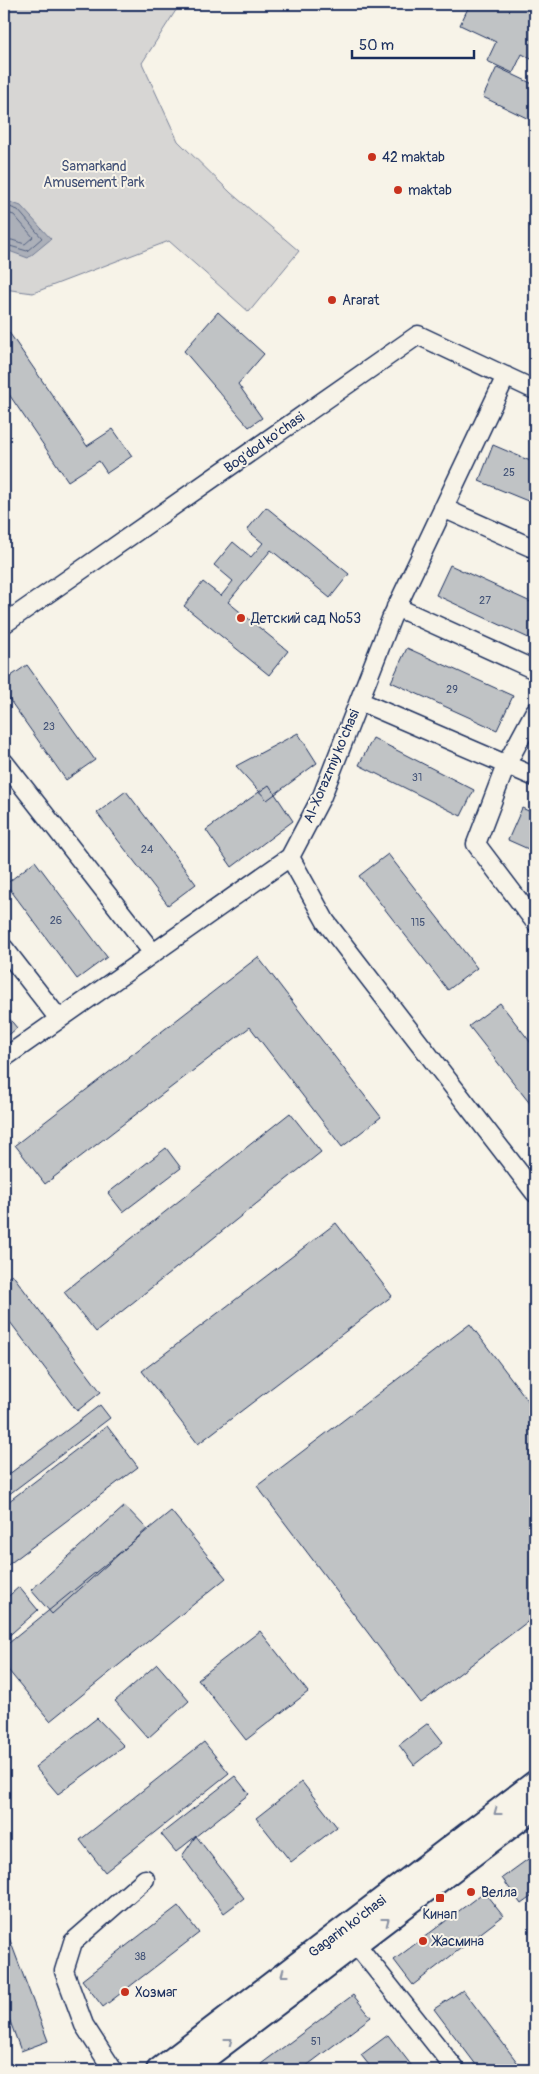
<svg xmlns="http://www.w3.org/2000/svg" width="539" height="2074" font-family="Pangolin,sans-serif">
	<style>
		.green { fill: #d7d6d4; stroke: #798299 }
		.water { fill: #acb0b9; stroke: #727c95 }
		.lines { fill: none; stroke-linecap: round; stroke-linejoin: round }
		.shore { stroke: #556382; stroke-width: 1 }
		.building { fill: #c0c3c5; stroke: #1b2f5e }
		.minor-casing { stroke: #1b2f5e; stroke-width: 21 }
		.major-casing { stroke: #1b2f5e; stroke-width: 26 }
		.minor { stroke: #f7f3e8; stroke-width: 18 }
		.major { stroke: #f7f3e8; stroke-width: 22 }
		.oneway { stroke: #8991a3 }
		.poi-dot { fill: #c8321e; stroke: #f7f3e8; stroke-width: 2 }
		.labels { text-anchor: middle; stroke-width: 4; stroke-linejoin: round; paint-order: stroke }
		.number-label { font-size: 11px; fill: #445478 }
		.poi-label { font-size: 14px; fill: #1b2f5e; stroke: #f7f3e8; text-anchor: start }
		.park-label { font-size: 14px; fill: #415076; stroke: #f7f3e8 }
		.street-label { font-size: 14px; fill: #1b2f5e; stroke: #f7f3e8 }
	</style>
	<rect width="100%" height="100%" fill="#f7f3e8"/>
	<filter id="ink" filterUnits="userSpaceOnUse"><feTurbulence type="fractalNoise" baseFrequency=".02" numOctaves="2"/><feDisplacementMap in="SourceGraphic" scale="10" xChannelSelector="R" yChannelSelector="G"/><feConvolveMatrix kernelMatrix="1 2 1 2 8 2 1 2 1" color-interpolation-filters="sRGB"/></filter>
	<g filter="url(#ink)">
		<path class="green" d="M4,4H180L142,63L178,141L231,193L299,251L249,312L169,241L33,293L4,289Z"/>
		<path class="water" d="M4,200L21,206L51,239L28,258L9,251L4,252Z"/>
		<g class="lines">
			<path class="shore" d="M4,205L18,210L42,238L27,251L10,246H4
				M4,212L14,215L33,237L25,244L12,240H4"/>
		</g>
		<path class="building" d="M470,4H530L535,6V61L522,54L513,73L487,61L496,42L460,25Z
			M497,67L535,85V122L483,97Z
			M218,312L264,354L238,384L262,418L249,427L184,351Z
			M4,325L87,446L113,429L132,456L107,473L99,461L68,481L4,387Z
			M493,445L535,463V504L479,481Z
			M266,507L349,574L330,598L271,550L228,602L288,651L269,675L184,606L203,582L221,596L233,581L214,565L233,542L251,557L263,543L247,530Z
			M450,565L535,604V641L436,595Z
			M407,648L513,696L497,730L391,682Z
			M27,665L95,760L66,780L4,692V681Z
			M298,733L317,763L267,800L236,766Z
			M373,738L474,790L461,816L359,765Z
			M269,785L293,821L232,867L206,830Z
			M126,791L196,884L168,905L97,813Z
			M522,808L535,814V852L508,840Z
			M4,826L9,832L4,836Z
			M388,854L477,968L448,990L359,876Z
			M35,861L107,957L77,979L6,884Z
			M258,957L381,1117L342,1147L250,1027L45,1184L15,1145Z
			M500,1003L535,1048V1110L469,1026Z
			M4,1012L17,1028L4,1039Z
			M290,1113L321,1152L96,1332L64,1292Z
			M166,1148L181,1168L123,1212L108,1193Z
			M336,1223L392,1296L198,1444L142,1371Z
			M12,1274L101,1392L77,1411L4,1314V1281Z
			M470,1324L535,1410V1616L421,1703L257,1486Z
			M100,1405L110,1418L4,1498V1478Z
			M107,1426L138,1467L4,1568V1505Z
			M125,1506L147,1529L52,1614L31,1590Z
			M171,1511L226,1578L50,1721L4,1665V1647Z
			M19,1587L38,1610L4,1640V1600Z
			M260,1631L308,1692L246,1740L198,1679Z
			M157,1664L189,1701L148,1738L115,1701Z
			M97,1718L124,1746L58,1794L35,1767Z
			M428,1723L443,1742L414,1765L399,1745Z
			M204,1742L229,1773L105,1872L80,1840Z
			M235,1776L249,1794L176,1852L161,1834Z
			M302,1782L337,1827L291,1862L256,1818Z
			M196,1836L244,1898L224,1913L182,1856Z
			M535,1854V1894L521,1904L502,1878Z
			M484,1892L503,1916L413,1985L394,1960Z
			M178,1906L199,1933L103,2007L82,1980Z
			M5,1927L48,2041L21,2051L4,2005Z
			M463,1990L523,2070H480L434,2009Z
			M353,1995L371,2017L301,2070H266L261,2064Z
			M388,2035L415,2070H373L361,2055Z"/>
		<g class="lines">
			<defs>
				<path id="minor" d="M506,376L391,619L322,796L290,857L326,922L535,1193
					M443,508L535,549
					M396,607L535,670
					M4,624L418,335L535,390
					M359,701L535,777
					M535,711L506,765L476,844L535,922
					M4,762L153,953
					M4,948L59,1019
					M4,1058L290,857
					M356,1944L456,2070
					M113,2070L84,2025L64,1971L73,1942L145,1879"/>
				<path id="major" d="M158,2070L535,1782
					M190,2070L535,1808"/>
			</defs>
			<use href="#minor" class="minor-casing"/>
			<use href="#major" class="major-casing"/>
			<use href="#minor" class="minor"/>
			<use href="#major" class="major"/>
		</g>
		<defs><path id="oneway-chevron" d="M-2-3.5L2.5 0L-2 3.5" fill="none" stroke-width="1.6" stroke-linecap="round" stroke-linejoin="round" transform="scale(1.25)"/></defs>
		<g class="oneway">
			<use href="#oneway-chevron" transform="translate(497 1812) rotate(143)"/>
			<use href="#oneway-chevron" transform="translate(386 1921) rotate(-37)"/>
			<use href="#oneway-chevron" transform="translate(284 1974) rotate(143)"/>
			<use href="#oneway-chevron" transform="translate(229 2041) rotate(-37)"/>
		</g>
	</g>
	<g class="poi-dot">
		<circle cx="372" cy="157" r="5"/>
		<circle cx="398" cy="190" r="5"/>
		<circle cx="332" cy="300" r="5"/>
		<circle cx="241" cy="618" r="5"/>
		<circle cx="471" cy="1892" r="5"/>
		<rect x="435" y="1893" width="10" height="10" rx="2.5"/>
		<circle cx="423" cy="1941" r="5"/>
		<circle cx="125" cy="1992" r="5"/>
	</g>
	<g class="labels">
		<g class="number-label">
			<text x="509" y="476">25</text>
			<text x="485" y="604">27</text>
			<text x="452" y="693">29</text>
			<text x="49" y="730">23</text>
			<text x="417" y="781">31</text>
			<text x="147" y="853">24</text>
			<text x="56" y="924">26</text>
			<text x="418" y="926">115</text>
			<text x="140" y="1960">38</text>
			<text x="316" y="2045">51</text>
		</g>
		<g class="poi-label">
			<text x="382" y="162">42 maktab</text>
			<text x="408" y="195">maktab</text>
			<text x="342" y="305">Ararat</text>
			<text x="251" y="623">Детский сад №53</text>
			<text x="481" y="1897">Велла</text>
			<text x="440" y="1919" text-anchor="middle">Кинап</text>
			<text x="433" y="1946">Жасмина</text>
			<text x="135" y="1997">Хозмаг</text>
		</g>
		<g class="park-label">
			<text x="94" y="171">Samarkand<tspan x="94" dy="16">Amusement Park</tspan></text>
		</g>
		<g class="street-label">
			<text transform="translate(264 442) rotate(-35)" y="5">Bog'dod ko'chasi</text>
			<text transform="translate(331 766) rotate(-67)" y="5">Al-Xorazmiy ko'chasi</text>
			<text transform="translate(347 1926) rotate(-37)" y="5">Gagarin ko'chasi</text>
		</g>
	</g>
	<rect width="539" height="2074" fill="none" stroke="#f7f3e8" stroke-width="20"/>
	<rect x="10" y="10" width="519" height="2054" fill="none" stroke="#1b2f5e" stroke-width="2" filter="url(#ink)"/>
	<path d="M352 50v8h122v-8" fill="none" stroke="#1b2f5e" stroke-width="2.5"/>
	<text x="359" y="50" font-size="15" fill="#1b2f5e" stroke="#f7f3e8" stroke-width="4" paint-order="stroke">50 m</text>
</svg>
